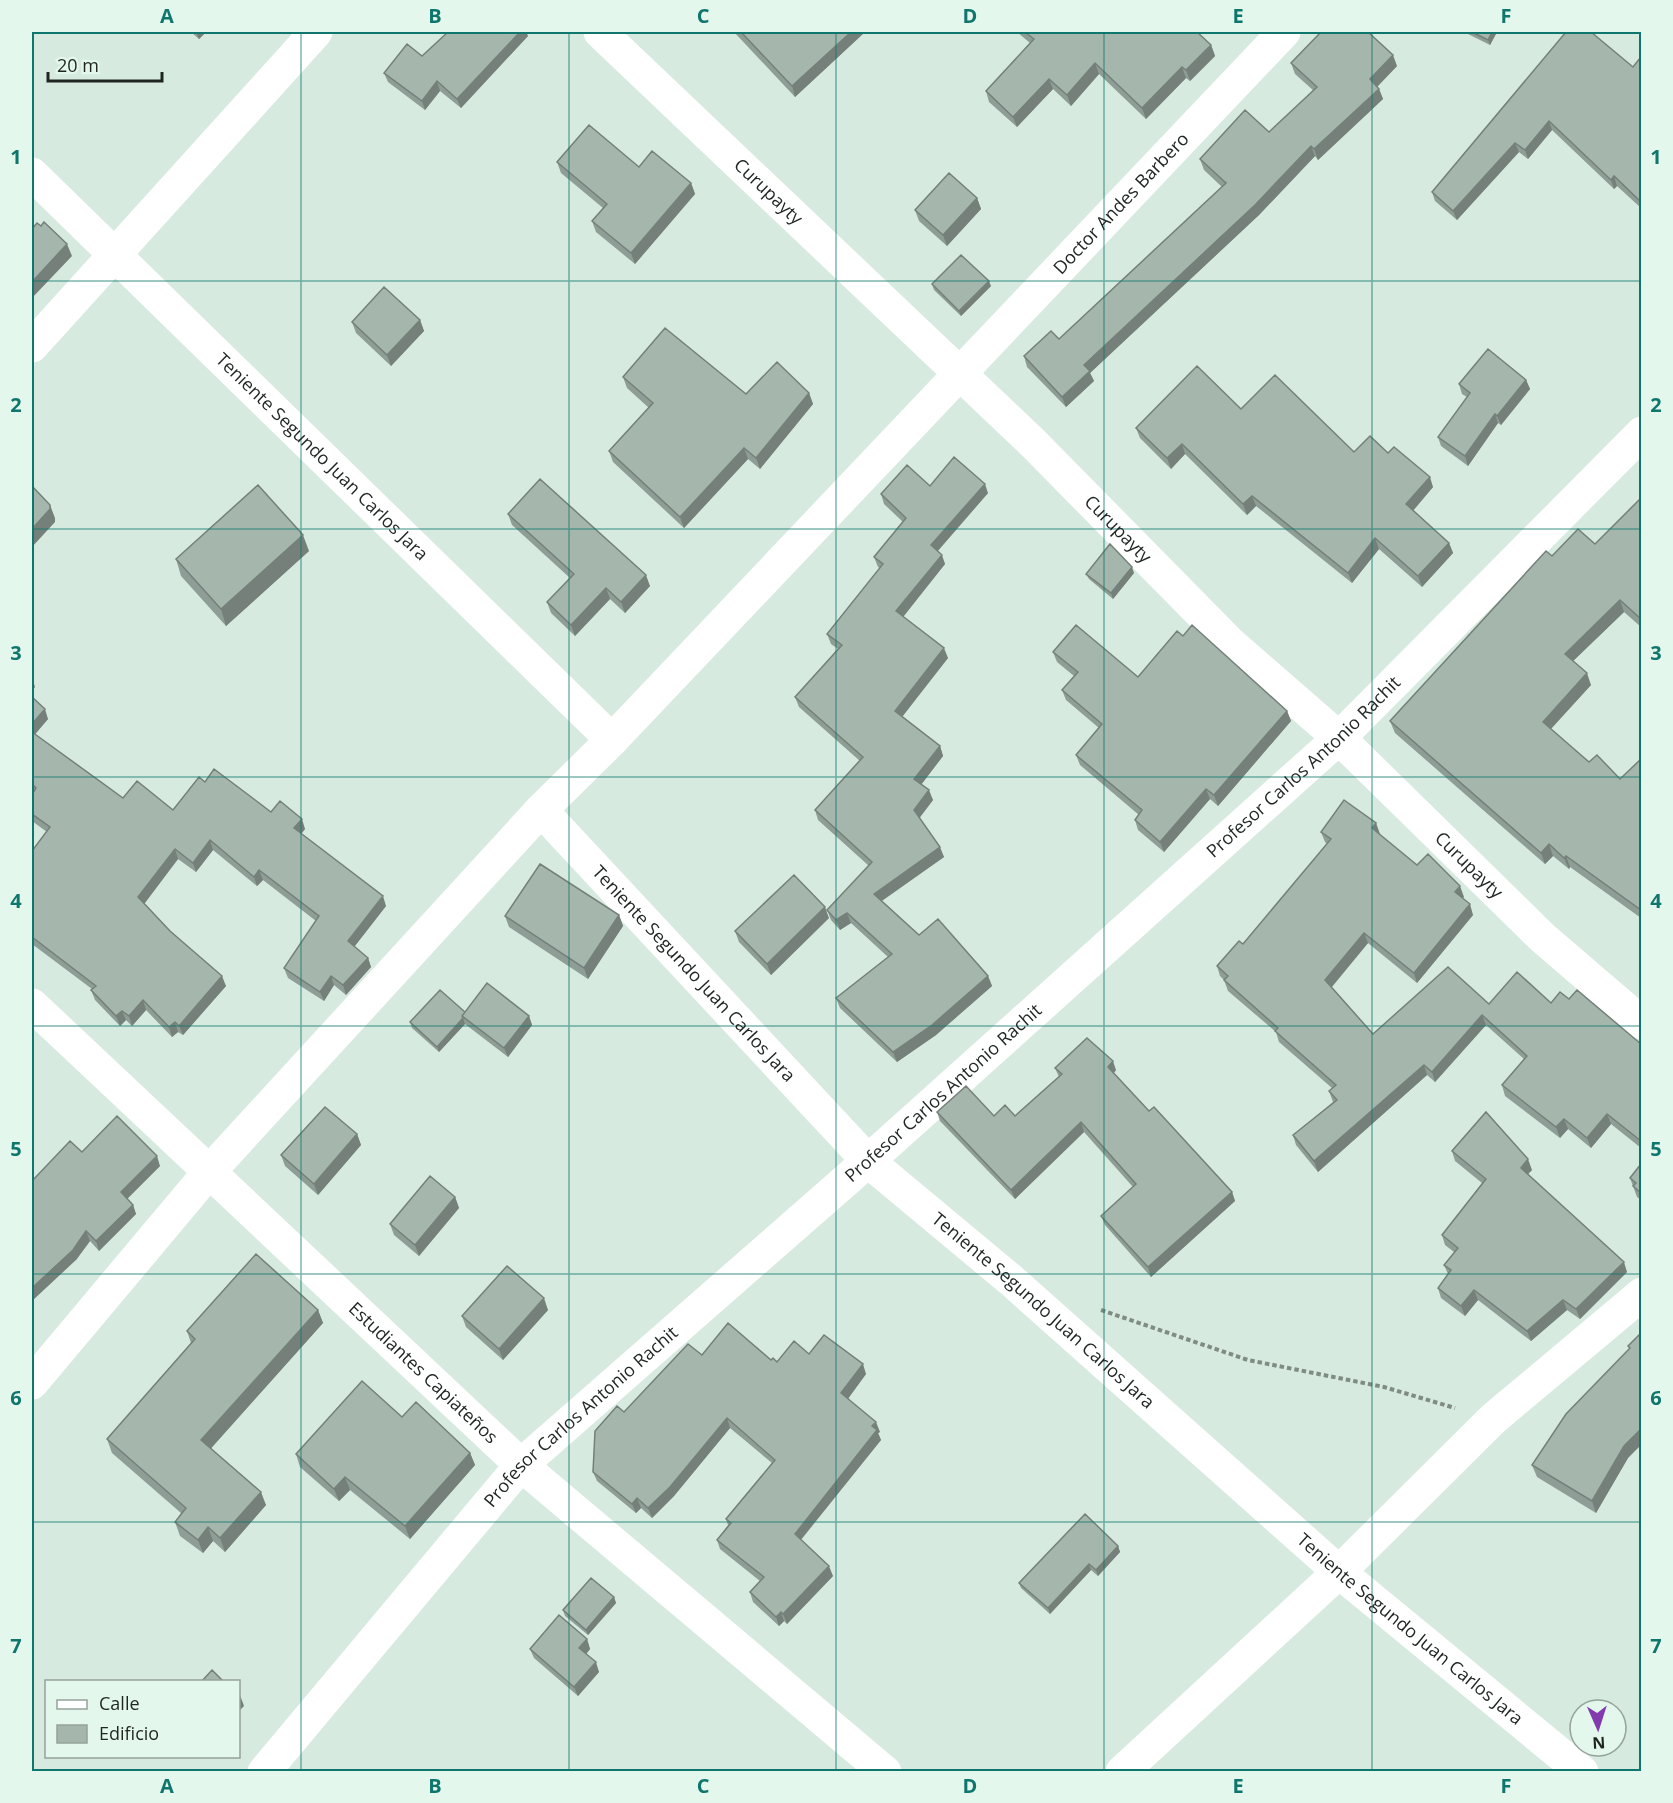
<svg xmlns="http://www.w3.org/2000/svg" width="1673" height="1803" font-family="'Open Sans',sans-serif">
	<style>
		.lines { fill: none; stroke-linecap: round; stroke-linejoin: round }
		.path { stroke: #7f8c84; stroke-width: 4; stroke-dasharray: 4.5 3; stroke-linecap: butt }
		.minor { stroke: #fff; stroke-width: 33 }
		.wall { fill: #8e9d95 }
		.shaded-wall { fill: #748079 }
		.building { fill: #a5b7ad; stroke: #748079; stroke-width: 1.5 }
		.grid { fill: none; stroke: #0f766e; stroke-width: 1.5; stroke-opacity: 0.55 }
		.labels { text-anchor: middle; stroke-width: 4.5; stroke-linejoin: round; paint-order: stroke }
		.street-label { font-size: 18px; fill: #1f2622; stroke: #e4f7ec }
		.neatline { fill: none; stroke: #0f766e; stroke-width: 2 }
		.grid-label { font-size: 20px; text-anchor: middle; font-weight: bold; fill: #0f766e }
	</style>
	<rect width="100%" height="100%" fill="#d7eadf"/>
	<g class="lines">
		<path class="path" d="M1101,1310L1248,1360L1384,1387L1455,1408"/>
		<g class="minor">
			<path id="s1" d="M600,32L1033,443L1231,644L1339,738L1543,938L1642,1023"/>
			<path id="s2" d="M32,174L612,740"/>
			<path d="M32,346L316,32"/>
			<path id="s3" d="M541,810L868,1161L1012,1281L1339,1572L1582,1772"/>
			<path id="s4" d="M32,1005L521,1465L885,1772"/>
			<path id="s5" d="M32,1383L209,1172L541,810L612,740L1284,32"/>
			<path id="s6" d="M264,1772L521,1465L868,1161L1339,738L1642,433"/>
			<path d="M1122,1772L1339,1572L1493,1419L1642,1294"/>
		</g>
	</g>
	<path class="wall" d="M191,32H206L199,39Z
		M448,32H526L528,36L461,108L440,91L425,110L388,82L384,73L422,56Z
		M734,32H865L795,97Z
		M1017,32H1197L1211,45L1215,56L1190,81L1186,78L1146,119L1099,74L1071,106L1053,89L1017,127L989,102L986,91L1030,43Z
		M1464,32H1497L1490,45Z
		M1641,57V208L1617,186L1614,189L1552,130L1528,159L1519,152L1457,220L1435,201L1432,192L1633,67Z
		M1291,63L1397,66L1377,87L1379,89L1383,99L1318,160L1315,156L1259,215L1090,373L1094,381L1066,407L1027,367L1024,356L1059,339L1222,187L1204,170L1200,159L1269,132L1314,91L1295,74Z
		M557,162L639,167L691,183L695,194L635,264L596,232L592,221L603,208L561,173Z
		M977,198L981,209L947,246L919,221L915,210Z
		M932,284L991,286L961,316L934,290Z
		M420,320L424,331L391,366L356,333L352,322Z
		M623,377L746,394L809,393L813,404L760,469L748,459L684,528L613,462L609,451L649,408L627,388Z
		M1526,380L1530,389L1501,425L1498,423L1468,466L1441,446L1438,437L1467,397L1462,394L1459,384Z
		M1241,409L1354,452L1388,453L1433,487L1413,511L1449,543L1453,553L1422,587L1379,549L1352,583L1256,506L1247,515L1185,454L1171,469L1140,438L1136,428Z
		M930,486L988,493L938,551L945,564L903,616L948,658L902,716L940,746L943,756L921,784L933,800L919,818L944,857L882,901L919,935L988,976L992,986L936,1035L897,1062L840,1008L836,998L888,957L851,923L840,930L831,920L827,910L869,866L818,820L815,810L860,761L799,707L795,697L838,649L831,644L827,634L880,568L878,567L874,557L903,522L884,504L881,494Z
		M1641,498V627L1624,612L1573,661L1591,685L1551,729L1589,762L1620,779L1641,759V918L1570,867L1569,869L1553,856L1545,864L1395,733L1390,721L1552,556L1595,544Z
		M508,514L650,586L625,613L610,599L575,636L551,613L547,602L570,578L512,525Z
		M309,551L226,626L181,576L176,559Z
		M1134,573L1113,599L1089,579L1086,574Z
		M1183,636L1287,711L1291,721L1218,806L1210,799L1164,852L1138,830L1135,820L1139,815L1080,765L1076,755L1099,728L1066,700L1062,690L1074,676L1057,662L1053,652L1138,677Z
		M32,697L48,719L34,735L123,798L173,810L205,782L271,812L305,829L301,834L386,906L354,947L368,958L371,967L346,995L334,985L324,1001L288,978L284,968L316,921L263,880L257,886L213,850L196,872L178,859L144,903L170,931L226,986L183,1035L178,1032L172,1037L146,1010L132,1026L126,1020L120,1026L95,1000L91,990L92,989L32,944V851L47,832L32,821V795L33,792L32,791Z
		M1376,823L1379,834L1417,865L1464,897L1462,898L1473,915L1417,983L1368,943L1332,987L1373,1034L1489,1004L1551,1003L1569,999L1641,1044V1148L1611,1124L1591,1148L1568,1129L1560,1138L1505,1096L1502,1085L1524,1059L1486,1025L1435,1082L1427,1075L1318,1172L1296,1145L1293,1135L1333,1102L1329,1091L1332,1088L1279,1042L1276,1032L1228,991L1224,980L1220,976L1217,966L1243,944L1327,844L1325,842L1321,832Z
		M619,915L623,926L588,979L509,927L505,916Z
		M829,918L771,975L739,942L735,931Z
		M465,1012L529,1016L532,1025L508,1057L465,1024L439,1052L412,1028L410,1022Z
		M1055,1068L1116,1070L1114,1073L1149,1111L1232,1192L1235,1201L1151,1277L1105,1225L1101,1216L1133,1187L1084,1132L1015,1199L940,1121L937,1112L994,1116H1015L1059,1077Z
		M357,1134L361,1145L318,1195L285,1166L281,1155Z
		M1452,1151L1532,1170L1528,1174L1627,1272L1580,1319L1567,1310L1531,1341L1478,1300L1465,1316L1441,1298L1438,1288L1448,1274L1444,1265L1454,1252L1445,1245L1442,1235L1482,1183L1455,1161Z
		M82,1152L160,1166L127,1199L133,1205L136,1214L99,1251L90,1241L76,1260Z
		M1641,1164V1200L1637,1197L1630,1178Z
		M455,1197L459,1208L419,1256L394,1235L390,1224Z
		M318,1310L323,1323L211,1448L266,1505L225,1552L213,1541L203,1553L180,1536L175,1522L181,1513L112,1453L107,1439L191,1343L187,1331Z
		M548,1310L503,1360L466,1327L462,1316Z
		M1641,1333L1628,1458L1596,1513L1537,1477L1532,1465L1629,1349L1628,1346Z
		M809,1354L866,1374L848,1398L880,1432L878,1433L881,1440L801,1540L833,1576L787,1624L784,1621L779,1626L753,1602L750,1592L760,1581L720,1549L717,1540L728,1525L726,1519L772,1463L730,1428L674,1496L652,1518L641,1508L636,1513L597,1481L593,1472L624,1412L702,1355L771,1360L777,1362Z
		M402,1417L470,1453L475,1465L410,1539L350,1490L339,1501L300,1467L296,1454Z
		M1118,1546L1120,1552L1098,1576L1091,1570L1050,1614L1021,1588L1019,1583Z
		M614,1597L616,1603L588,1635L565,1616L563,1610Z
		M587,1639L590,1649L586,1654L599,1672L578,1696L534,1658L530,1649Z"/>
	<path class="shaded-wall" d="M196,32H206L199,39Z
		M520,32H526L528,36L461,108L457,99Z
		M851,32H865L795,97L792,86Z
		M1492,32H1497L1490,45L1488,40Z
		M1211,45L1215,56L1190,81L1186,70Z
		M1393,55L1397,66L1374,90L1370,79Z
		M1095,63L1099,74L1071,106L1067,95Z
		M1182,67L1186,78L1146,119L1142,108Z
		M1049,79L1053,89L1017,127L1013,117Z
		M437,81L440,91L425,110L422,101Z
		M1379,89L1383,99L1318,160L1314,149Z
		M1549,121L1552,130L1528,159L1525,150Z
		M1515,143L1519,152L1457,220L1453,211Z
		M1311,146L1315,156L1259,215L1090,373L1094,381L1066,407L1062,397L1084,365Z
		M1614,176L1617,186L1614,189L1611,180Z
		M691,183L695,194L635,264L631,253Z
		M977,198L981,209L947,246L943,235Z
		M67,244L72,256L32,298V282Z
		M989,281L991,286L961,316L959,311Z
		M420,320L424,331L391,366L387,355Z
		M1526,380L1530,389L1501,425L1497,416Z
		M809,393L813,404L760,469L756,458Z
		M1495,414L1498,423L1468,466L1465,456Z
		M1182,444L1185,454L1171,469L1167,458Z
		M744,448L748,459L684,528L680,517Z
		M1430,477L1433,487L1410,514L1406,504Z
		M985,484L988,493L934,555L931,545Z
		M1252,496L1256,506L1247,515L1243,504Z
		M50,505L55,518V522L32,547V529Z
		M303,535L309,551L226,626L221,609Z
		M1375,538L1379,549L1352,583L1348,573Z
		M1449,543L1453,553L1422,587L1418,576Z
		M942,555L945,564L900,621L896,611Z
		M1132,567L1134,573L1113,599L1111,593Z
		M646,575L650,586L625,613L621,602Z
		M606,588L610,599L575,636L571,625Z
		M1620,600L1624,612L1569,665L1565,654Z
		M944,648L948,658L899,721L895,711Z
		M1587,673L1591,685L1547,733L1543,722Z
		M32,677L35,687L32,691Z
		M45,709L48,719L32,738V724Z
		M1287,711L1291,721L1218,806L1214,795Z
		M940,746L943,756L918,789L914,779Z
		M1206,789L1210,799L1164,852L1160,842Z
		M929,790L933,800L918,820L914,810Z
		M302,819L305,829L298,838L294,828Z
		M1376,823L1380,834L1376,839L1372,828Z
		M210,840L213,850L196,872L193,863Z
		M1549,844L1553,856L1545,864L1541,853Z
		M940,847L944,857L877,904L874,894Z
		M175,849L178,859L142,907L138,897Z
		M1566,856L1570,867L1569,869L1564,858Z
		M259,870L263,880L257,886L254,877Z
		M1460,886L1464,897L1458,902L1455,892Z
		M383,896L386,906L351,951L348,941Z
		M1470,904L1473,915L1417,983L1414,973Z
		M825,907L829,918L771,975L767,964Z
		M847,913L851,923L840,930L836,920Z
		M619,915L623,926L588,979L584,968Z
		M1364,933L1368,943L1329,990L1325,980Z
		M368,958L371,967L346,995L343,985Z
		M222,976L226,986L183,1035L179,1026Z
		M331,976L334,985L324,1001L320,992Z
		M988,976L992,986L936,1035L897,1062L893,1052Z
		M143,1000L146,1010L132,1026L129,1016Z
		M122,1011L126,1020L120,1026L116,1016Z
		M1482,1015L1486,1025L1435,1082L1432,1072Z
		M529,1016L532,1025L508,1057L504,1048Z
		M463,1018L465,1024L439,1052L437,1047Z
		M175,1022L178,1032L172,1037L169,1027Z
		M1113,1061L1116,1070L1111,1076L1108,1067Z
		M1424,1065L1427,1075L1318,1172L1314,1161Z
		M1607,1114L1611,1124L1591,1148L1587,1138Z
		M1564,1119L1568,1129L1560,1138L1556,1127Z
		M1081,1122L1084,1132L1015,1199L1011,1190Z
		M357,1134L361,1145L318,1195L314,1184Z
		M157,1156L160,1166L124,1202L121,1192Z
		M1528,1159L1532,1170L1524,1178L1521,1168Z
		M1232,1192L1235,1201L1151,1277L1148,1267Z
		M455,1197L459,1208L419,1256L415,1245Z
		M133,1205L136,1214L99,1251L96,1241Z
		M86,1231L90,1241L76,1260L32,1301V1288Z
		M1624,1262L1627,1272L1580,1319L1576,1309Z
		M1474,1290L1478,1300L1465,1316L1461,1306Z
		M544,1298L548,1310L503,1360L499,1349Z
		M1563,1300L1567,1310L1531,1341L1527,1331Z
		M318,1310L323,1323L206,1454L201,1440Z
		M863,1364L866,1374L845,1403L841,1393Z
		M727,1418L730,1428L674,1496L652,1518L648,1508Z
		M876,1422L880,1432L878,1433L881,1440L798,1543L795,1534Z
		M1641,1429V1445L1628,1458L1596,1513L1592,1501L1624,1446Z
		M470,1453L475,1465L410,1539L405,1526Z
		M345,1477L350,1490L339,1501L334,1489Z
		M261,1492L266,1505L225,1552L220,1538Z
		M637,1498L641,1508L636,1513L632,1504Z
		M208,1527L213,1541L203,1553L198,1540Z
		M1118,1546L1120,1552L1098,1576L1096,1570Z
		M1089,1564L1091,1570L1050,1614L1048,1608Z
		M829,1566L833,1576L787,1624L783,1614Z
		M614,1597L616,1603L588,1635L586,1630Z
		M781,1612L784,1621L779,1626L776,1617Z
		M587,1639L590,1649L583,1658L579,1648Z
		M596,1662L599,1672L578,1696L574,1687Z
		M240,1695L244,1706L238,1712V1697Z"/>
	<path class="building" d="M448,32H520L457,99L437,81L422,101L384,73L407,44L422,56Z
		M741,32H851L792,86Z
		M1025,32H1197L1211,45L1186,70L1182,67L1142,108L1095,63L1067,95L1049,79L1013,117L986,91L1034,39Z
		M1321,32H1368L1393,55L1370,79L1379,89L1314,149L1311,146L1255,205L1084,365L1090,371L1062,397L1024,356L1051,331L1059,339L1226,183L1200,159L1245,110L1269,132L1317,87L1291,63Z
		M1472,32H1492L1488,40Z
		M1566,32H1591L1633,67L1641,57V202L1614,176L1611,180L1549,121L1525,150L1515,143L1453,211L1432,192Z
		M589,125L639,167L652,151L691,183L631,253L592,221L607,204L557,162Z
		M949,173L977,198L943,235L915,210Z
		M44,222L67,244L32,282V229L37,223L41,226Z
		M961,255L989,281L959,311L932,284Z
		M384,287L420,320L387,355L352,322Z
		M665,328L746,394L777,362L809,393L756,458L744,448L680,517L609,451L653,403L623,377Z
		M1488,349L1526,380L1497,416L1495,414L1465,456L1438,437L1470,393L1459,384Z
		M1197,366L1241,409L1275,375L1354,452L1370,436L1388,453L1394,447L1430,477L1406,504L1449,543L1418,576L1375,538L1348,573L1252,496L1243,504L1182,444L1167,458L1136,428Z
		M954,457L985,484L931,545L942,555L896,611L944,648L895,711L940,746L914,779L929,790L914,810L940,847L874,894L919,935L938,919L988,976L932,1025L893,1052L836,998L892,954L847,913L836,920L827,910L872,862L815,810L863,757L795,697L842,645L827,634L883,564L874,557L906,518L881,494L907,465L930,486Z
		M540,479L646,575L621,602L606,588L571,625L547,602L574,574L508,514Z
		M258,485L303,535L221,609L176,559Z
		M32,486L50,505V509L32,529Z
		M1641,498V619L1620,600L1565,654L1587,673L1543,722L1589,762L1597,755L1620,779L1641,759V910L1566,856L1564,858L1549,844L1541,853L1390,721L1546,551L1552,556L1578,529L1595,544Z
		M1110,544L1132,567L1111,593L1086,574Z
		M1076,625L1138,677L1177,631L1183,636L1192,625L1287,711L1214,795L1206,789L1160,842L1135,820L1142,810L1076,755L1102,724L1062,690L1078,672L1053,652Z
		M32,697L45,709L32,724Z
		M32,732L123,798L137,781L173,810L199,777L205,782L214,769L271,812L280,801L302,819L294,828L383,896L348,941L368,958L343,985L331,976L320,992L284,968L319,916L259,870L254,877L210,840L193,863L175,849L138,897L170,931L222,976L179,1026L175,1022L169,1027L143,1000L129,1016L122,1011L116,1016L91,990L96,986L32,937V851L50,827L32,814V795L36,788L32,784Z
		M1344,800L1376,823L1372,828L1417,865L1428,854L1460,886L1455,892L1470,904L1414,973L1364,933L1325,980L1373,1034L1448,967L1489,1004L1517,972L1551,1003L1560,992L1569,999L1577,990L1641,1044V1141L1607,1114L1587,1138L1564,1119L1556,1127L1502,1085L1527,1056L1482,1015L1432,1072L1424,1065L1314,1161L1293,1135L1337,1100L1329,1091L1336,1085L1275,1031L1278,1028L1224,980L1228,976L1217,966L1239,941L1243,944L1331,839L1321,832Z
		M540,864L619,915L584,968L505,916Z
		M794,875L825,907L767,964L735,931Z
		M487,983L529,1016L504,1048L462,1016Z
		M440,990L465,1012L462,1016L463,1018L437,1047L410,1022Z
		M1087,1038L1113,1061L1108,1067L1149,1111L1154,1107L1232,1192L1148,1267L1101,1216L1136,1184L1081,1122L1011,1190L937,1112L966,1086L994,1116L1005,1105L1015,1116L1062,1074L1055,1068Z
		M325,1107L357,1134L314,1184L281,1155Z
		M1486,1112L1528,1159L1521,1168L1624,1262L1576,1309L1563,1300L1527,1331L1474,1290L1461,1306L1438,1288L1451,1270L1444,1265L1458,1248L1442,1235L1486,1179L1452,1151Z
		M117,1116L157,1156L121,1192L133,1205L96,1241L86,1231L73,1250L32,1288V1181L70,1141L82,1152Z
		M1641,1164V1193L1633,1186L1636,1183L1630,1178Z
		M430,1176L455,1197L415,1245L390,1224Z
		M256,1254L318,1310L201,1440L261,1492L220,1538L208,1527L198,1540L175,1522L186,1508L107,1439L195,1339L187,1331Z
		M507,1266L544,1298L499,1349L462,1316Z
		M728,1323L771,1360L773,1358L777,1362L794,1341L809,1354L824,1335L863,1364L841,1393L876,1422L872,1426L877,1430L795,1534L829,1566L783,1614L781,1612L776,1617L750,1592L764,1577L717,1540L731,1523L726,1519L775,1460L727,1418L670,1487L648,1508L637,1498L632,1504L593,1472L595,1431L617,1406L624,1412L688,1344L702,1355Z
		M1641,1333V1429L1624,1446L1592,1501L1532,1465L1566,1414L1630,1348L1628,1346Z
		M362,1381L402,1417L416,1402L470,1453L405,1526L345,1477L334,1489L296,1454Z
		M1085,1514L1118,1546L1096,1570L1089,1564L1048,1608L1019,1583Z
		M591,1578L614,1597L586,1630L563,1610Z
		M559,1615L587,1639L579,1648L596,1662L574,1687L530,1649Z
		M212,1670L224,1682H201Z"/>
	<path class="grid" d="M301,32V1772M569,32V1772M836,32V1772M1104,32V1772M1372,32V1772M32,281H1642M32,529H1642M32,777H1642M32,1026H1642M32,1274H1642M32,1522H1642"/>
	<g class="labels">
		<g class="street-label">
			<text dy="6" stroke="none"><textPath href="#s1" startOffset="232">Curupayty</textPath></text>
			<text dy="6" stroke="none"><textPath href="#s5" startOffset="1606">Doctor Andes Barbero</textPath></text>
			<text dy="6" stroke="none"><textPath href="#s2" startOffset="405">Teniente Segundo Juan Carlos Jara</textPath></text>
			<text dy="6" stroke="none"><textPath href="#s1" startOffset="718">Curupayty</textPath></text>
			<text dy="6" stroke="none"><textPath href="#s6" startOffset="1449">Profesor Carlos Antonio Rachit</textPath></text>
			<text dy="6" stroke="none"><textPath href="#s1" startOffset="1204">Curupayty</textPath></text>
			<text dy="6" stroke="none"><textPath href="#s3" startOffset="224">Teniente Segundo Juan Carlos Jara</textPath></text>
			<text dy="6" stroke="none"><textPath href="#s6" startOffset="963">Profesor Carlos Antonio Rachit</textPath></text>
			<text dy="6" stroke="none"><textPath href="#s3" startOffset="710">Teniente Segundo Juan Carlos Jara</textPath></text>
			<text dy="6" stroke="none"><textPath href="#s4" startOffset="537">Estudiantes Capiateños</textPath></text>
			<text dy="6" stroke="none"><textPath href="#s6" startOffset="477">Profesor Carlos Antonio Rachit</textPath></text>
			<text dy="6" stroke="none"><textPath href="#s3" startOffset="1196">Teniente Segundo Juan Carlos Jara</textPath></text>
		</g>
	</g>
	<rect width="1673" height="1803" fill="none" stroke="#e4f7ec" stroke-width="66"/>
	<rect x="45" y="1680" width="195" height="78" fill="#e4f7ec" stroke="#95a39b" stroke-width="1.5"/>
	<rect x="57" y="1700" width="30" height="9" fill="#ffffff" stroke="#95a39b" stroke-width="1.5"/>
	<text x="99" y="1710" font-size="18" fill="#1f2622">Calle</text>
	<rect x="57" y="1725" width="30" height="18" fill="#a5b7ad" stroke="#95a39b" stroke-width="1.5"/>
	<text x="99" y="1740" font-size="18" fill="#1f2622">Edificio</text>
	<g transform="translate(1598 1728) rotate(177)"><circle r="28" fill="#e4f7ec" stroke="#95a39b" stroke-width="1.5"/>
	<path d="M0-4.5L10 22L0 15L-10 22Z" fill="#813bae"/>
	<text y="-9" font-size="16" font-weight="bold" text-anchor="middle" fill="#1f2622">N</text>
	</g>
	<path d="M48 72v9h114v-9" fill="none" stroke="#1f2622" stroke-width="3"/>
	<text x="57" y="72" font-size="18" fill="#1f2622" stroke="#e4f7ec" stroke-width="4.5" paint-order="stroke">20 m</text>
	<rect x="33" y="33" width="1607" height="1737" class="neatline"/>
	<g class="grid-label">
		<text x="167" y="23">A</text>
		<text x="435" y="23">B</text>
		<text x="703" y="23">C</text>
		<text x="970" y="23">D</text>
		<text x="1238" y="23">E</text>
		<text x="1506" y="23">F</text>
		<text x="16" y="164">1</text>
		<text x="1656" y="164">1</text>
		<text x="16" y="412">2</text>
		<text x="1656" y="412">2</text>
		<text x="16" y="660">3</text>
		<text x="1656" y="660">3</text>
		<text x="16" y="908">4</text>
		<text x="1656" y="908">4</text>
		<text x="16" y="1156">5</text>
		<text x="1656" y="1156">5</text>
		<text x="16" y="1405">6</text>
		<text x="1656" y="1405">6</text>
		<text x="16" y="1653">7</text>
		<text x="1656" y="1653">7</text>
		<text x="167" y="1793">A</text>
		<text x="435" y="1793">B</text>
		<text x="703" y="1793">C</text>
		<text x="970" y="1793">D</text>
		<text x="1238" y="1793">E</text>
		<text x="1506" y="1793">F</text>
	</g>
</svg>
